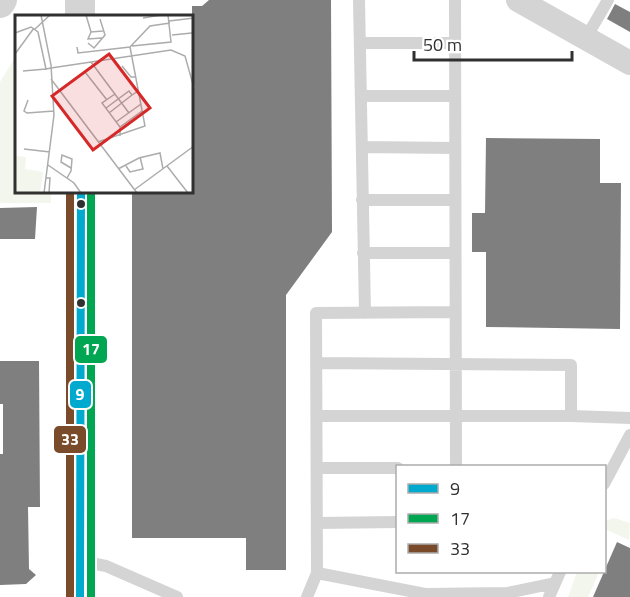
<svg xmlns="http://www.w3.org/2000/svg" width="630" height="597" font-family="'Titillium Web',sans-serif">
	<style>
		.green { fill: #f2f6ec }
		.building { fill: #7f7f7f }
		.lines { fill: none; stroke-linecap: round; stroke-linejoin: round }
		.service { stroke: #d4d4d4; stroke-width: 12 }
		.minor { stroke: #d4d4d4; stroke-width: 24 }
		.tertiary { stroke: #d4d4d4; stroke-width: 30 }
		.bus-1-casing { stroke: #fff; stroke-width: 12 }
		.bus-2-casing { stroke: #fff; stroke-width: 12 }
		.bus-3-casing { stroke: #fff; stroke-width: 12 }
		.bus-1 { stroke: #00a9ce; stroke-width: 8 }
		.bus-2 { stroke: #00a651; stroke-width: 8 }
		.bus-3 { stroke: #7a4b2a; stroke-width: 8 }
		.bus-dot { fill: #303030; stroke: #fff; stroke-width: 2 }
		.inset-road { fill: none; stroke: #acacac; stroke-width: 1.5 }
		.view { fill: #d62828; fill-opacity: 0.15; stroke: #d62828; stroke-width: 3 }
		.inset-edge { fill: none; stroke: #303030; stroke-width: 3 }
		.line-badge { stroke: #fff; stroke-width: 2 }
		.badge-label { font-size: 16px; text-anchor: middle; font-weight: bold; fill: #fff }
	</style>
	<rect width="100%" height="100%" fill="#fff"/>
	<path class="green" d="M16,56V192H51V203H0V82Z
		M614,518L630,523L629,540L605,529V521Z
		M577,572H599L588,597H568Z"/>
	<path class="building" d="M209,0H331L332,232L286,295V570H246V538H132V192H192V6H202Z
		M615,4L630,12V32L607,19Z
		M486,138L600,139V183H621L620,329L486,327V252H472V213H485Z
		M37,207L35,239H0V208Z
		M0,361H39L40,507H28L29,569L36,575L26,584L0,585V454H3V404H0Z
		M617,542L630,548V597H593Z"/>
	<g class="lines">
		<path class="service" d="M359,0L365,313
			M455,0L456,466
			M586,38L608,0
			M361,43H454
			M362,96H454
			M362,147L455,148
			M362,200H454
			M363,253H455
			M316,363L571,365V416L630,418
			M317,416H571
			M317,468H398
			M604,484L630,435
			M317,523L398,522
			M80,561L106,566L177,597
			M317,573L425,594L507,593L555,583
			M307,597L317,573L316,313L455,312
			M549,597L560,572"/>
		<path class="minor" d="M518,0L630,63"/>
		<path class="tertiary" d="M0,3L2,0
			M80,16V0
			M80,597L81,192"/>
		<defs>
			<path id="bus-1" d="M80,597L81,192"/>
			<path id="bus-2" d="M91,597V192"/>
			<path id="bus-3" d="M70,597V192"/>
		</defs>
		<use href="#bus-1" class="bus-1-casing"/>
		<use href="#bus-2" class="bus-2-casing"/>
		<use href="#bus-3" class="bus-3-casing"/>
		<use href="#bus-1" class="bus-1"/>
		<use href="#bus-2" class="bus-2"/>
		<use href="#bus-3" class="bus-3"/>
	</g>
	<g class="bus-dot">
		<circle cx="81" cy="204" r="5"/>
		<circle cx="81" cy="303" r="5"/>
	</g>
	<g transform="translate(15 15)">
		<rect width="178" height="178" fill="#fff"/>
		<path d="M0,141L11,142L10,154L28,157L25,178H0Z" fill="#f2f6ec"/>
		<path class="inset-road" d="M26,0L36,50L39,100L29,178M71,0L76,17L88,16M128,3L146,0M154,6L179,3M20,14L35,0M76,17L73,24L87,23M0,18L16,12L23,17L31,54L36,53M157,20L177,18M73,28L79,33L90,20L85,4M117,31L156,27L153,0M62,32L63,38L115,32L135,11L155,8M0,39L19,13M76,47L114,98M107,51L116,62H121M36,53L156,35L170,41L179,73M8,56L31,54M70,57L92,85M36,64L122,178M100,79L87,88L105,112V121M13,85L9,96L12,98L39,96M91,93L114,76L117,80L123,76M94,98L117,80M101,107L126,89M105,112L127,96M83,127L130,111L115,32M9,134L35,137M33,150L59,168L66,178M111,151L115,157L128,154L125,142M152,151L173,178M103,154L124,143L145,138L148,154M31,163H35L34,178M52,163L56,156L57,144L47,140L46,147L56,153M119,175L179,131"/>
		<path class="view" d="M94,39L135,93L78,135L37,81Z"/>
		<rect width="178" height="178" class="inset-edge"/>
	</g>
	<g class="line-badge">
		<rect x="74" y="335" width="34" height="29" rx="6" fill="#00a651"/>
		<rect x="69" y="380" width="23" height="29" rx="6" fill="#00a9ce"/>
		<rect x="53" y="425" width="34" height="29" rx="6" fill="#7a4b2a"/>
	</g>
	<g class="badge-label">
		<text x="91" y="355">17</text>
		<text x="80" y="400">9</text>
		<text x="70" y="445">33</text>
	</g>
	<rect x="396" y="465" width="210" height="108" fill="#ffffff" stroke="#acacac" stroke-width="1.5"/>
	<rect x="408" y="484" width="30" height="9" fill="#00a9ce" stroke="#acacac" stroke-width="1.5"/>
	<text x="450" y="495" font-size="18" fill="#303030">9</text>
	<rect x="408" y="514" width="30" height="9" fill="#00a651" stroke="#acacac" stroke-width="1.5"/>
	<text x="450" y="525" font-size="18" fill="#303030">17</text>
	<rect x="408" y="544" width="30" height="9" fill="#7a4b2a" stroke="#acacac" stroke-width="1.5"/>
	<text x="450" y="555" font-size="18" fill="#303030">33</text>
	<path d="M414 51v9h158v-9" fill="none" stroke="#303030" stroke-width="3"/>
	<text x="423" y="51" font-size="18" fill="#303030" stroke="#ffffff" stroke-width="4.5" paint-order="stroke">50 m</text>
</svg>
